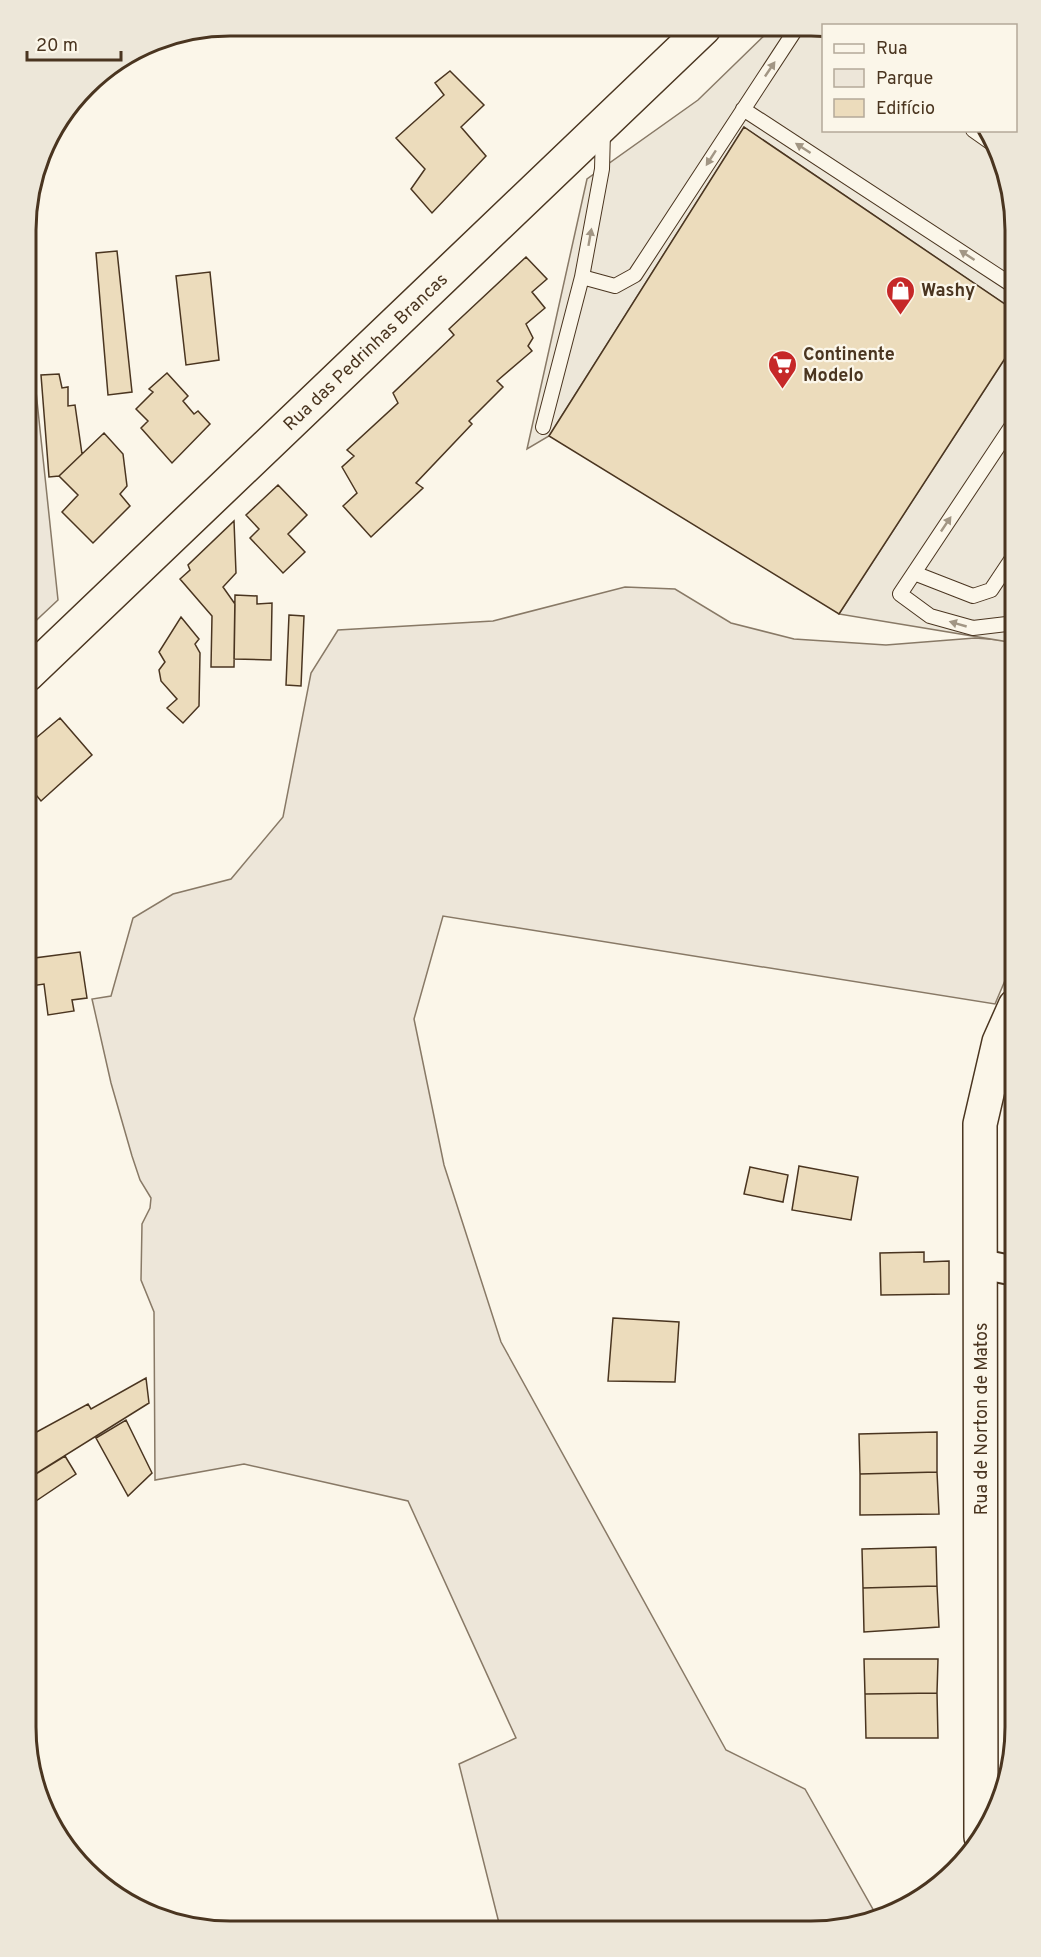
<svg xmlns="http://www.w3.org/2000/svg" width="1041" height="1957" font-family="Overpass,sans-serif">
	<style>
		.green { fill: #ede6d9; stroke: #887966; stroke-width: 1.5 }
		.parking { fill: #ede7d9; stroke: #887966; stroke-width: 1.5 }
		.building { fill: #ecdcbc; stroke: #4a3520; stroke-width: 1.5 }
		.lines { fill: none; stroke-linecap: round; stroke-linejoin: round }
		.lane-casing { stroke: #4a3520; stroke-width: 16 }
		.street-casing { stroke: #4a3520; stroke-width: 32 }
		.secondary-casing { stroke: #4a3520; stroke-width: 36 }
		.lane { stroke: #fbf6e9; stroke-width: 14 }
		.street { stroke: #fbf6e9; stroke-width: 28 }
		.secondary { stroke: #fbf6e9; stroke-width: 33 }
		.oneway { fill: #a29684 }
		.labels { text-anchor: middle; stroke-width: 4.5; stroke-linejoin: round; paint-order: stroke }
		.poi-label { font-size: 18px; font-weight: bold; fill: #4a3520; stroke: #fbf6e9; text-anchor: start }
		.street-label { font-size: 18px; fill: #4a3520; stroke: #fbf6e9 }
		.rim { fill: none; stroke: #4a3520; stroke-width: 3 }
	</style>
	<rect width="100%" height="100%" fill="#fbf6e9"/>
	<path class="green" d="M27,306L58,600L27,629Z
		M625,587L675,589L731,623L794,639L886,645L975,638L1015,641V957L995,1004L443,916L414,1019L444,1165L501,1342L726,1750L805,1789L879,1920L811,1931H501L459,1764L516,1738L408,1501L244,1464L155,1480L154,1312L141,1280L142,1224L150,1208L151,1198L140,1180L132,1156L111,1083L92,999L111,996L133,918L173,894L231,879L283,817L311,673L338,630L493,621Z"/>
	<path class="parking" d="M771,29H823L824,130L982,131L1005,164L1015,230V311L744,127L549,436L527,449L587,179L698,100Z
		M1015,343V643L839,614Z"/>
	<path class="building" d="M450,71L484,105L461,127L486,156L432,213L411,189L425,169L396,138L444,95L435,83Z
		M744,127L1015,311V343L839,614L549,436Z
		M117,251L132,392L108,395L96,253Z
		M526,257L547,279L532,292L545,308L526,324L533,338L528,346L532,351L497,381L503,387L469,421L472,424L416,483L423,488L371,537L343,506L357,493L342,467L354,456L347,450L398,403L393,393L454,335L449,329Z
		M210,272L219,360L186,365L176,276Z
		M167,373L188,396L183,401L194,414L198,411L210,424L172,463L141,428L148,421L136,409L153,392L149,389Z
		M59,374L62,388L68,387V406L75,405L82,454L59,476L49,477L41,375Z
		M104,433L123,454L127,486L120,494L130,506L93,543L62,512L78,495L59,476Z
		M278,485L307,515L288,534L305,552L283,573L250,538L259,529L246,515Z
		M234,521L236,573L223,587L235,604L234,667H211L212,616L180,579L190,570L188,565Z
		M235,595L257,596V604L272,603L271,660L234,659Z
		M289,615L304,616L301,686L286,685Z
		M181,617L199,639L195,644L200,653L199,706L183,723L167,708L177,699L161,681L159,670L165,662L159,652Z
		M60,718L92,755L41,801L27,784V739L30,743Z
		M80,952L87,998L72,1000L74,1011L48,1015L44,984L31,986L27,959Z
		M799,1166L858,1177L851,1220L792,1210Z
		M750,1167L788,1175L783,1202L744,1194Z
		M924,1252V1262L949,1261V1294L881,1295L880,1253Z
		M613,1318L679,1322L675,1382L608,1381Z
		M146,1378L149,1403L26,1480V1428L28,1427L33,1434L88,1404L91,1409Z
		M126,1420L152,1473L128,1496L96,1438Z
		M937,1432V1472L860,1474L859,1434Z
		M65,1456L76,1474L33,1503L31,1499L26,1501V1480Z
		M937,1472L939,1514L860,1515V1474Z
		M936,1547L937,1586L863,1588L862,1549Z
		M937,1586L939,1627L864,1632L863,1588Z
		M864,1659H938L937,1693L865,1694Z
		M937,1693L938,1738H866L865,1694Z
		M425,1924L427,1930H392Z"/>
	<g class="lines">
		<defs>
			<path id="lane" d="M823,29H824
				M743,109L1015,287
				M973,130L990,142
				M603,132L602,169L582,277L615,286L635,275L796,29
				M543,427L582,277
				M914,573L973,596L991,590L1015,554
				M1015,623L973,628L930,616L900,594L1015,421"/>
			<path id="street" d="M981,1264L1015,1271"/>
			<g id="secondary">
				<path id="s1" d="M27,675L704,28"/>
				<path d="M981,1837L980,1124L999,1042L1015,1006"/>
			</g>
		</defs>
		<use href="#lane" class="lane-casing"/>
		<use href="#street" class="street-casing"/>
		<use href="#secondary" class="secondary-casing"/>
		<use href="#lane" class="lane"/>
		<use href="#street" class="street"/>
		<use href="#secondary" class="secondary"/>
	</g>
	<defs><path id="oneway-solid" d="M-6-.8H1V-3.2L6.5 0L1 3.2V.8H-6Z" transform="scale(1.5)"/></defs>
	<g class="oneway">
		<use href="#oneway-solid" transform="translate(770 69) rotate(-56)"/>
		<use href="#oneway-solid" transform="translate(803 148) rotate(-147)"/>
		<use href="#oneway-solid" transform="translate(711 158) rotate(123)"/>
		<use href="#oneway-solid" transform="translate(590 237) rotate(-80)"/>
		<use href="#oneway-solid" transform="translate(967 255) rotate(-147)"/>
		<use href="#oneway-solid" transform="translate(946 524) rotate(-56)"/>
		<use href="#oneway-solid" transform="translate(958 624) rotate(-164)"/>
	</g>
	<defs>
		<symbol id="shop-pin" viewBox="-11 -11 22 30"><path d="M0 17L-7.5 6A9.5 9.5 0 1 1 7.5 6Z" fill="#c62828" stroke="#fbf6e9"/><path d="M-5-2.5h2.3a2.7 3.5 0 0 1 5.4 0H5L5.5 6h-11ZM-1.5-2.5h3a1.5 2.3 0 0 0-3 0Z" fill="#fff"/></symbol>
		<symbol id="supermarket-pin" viewBox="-11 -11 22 30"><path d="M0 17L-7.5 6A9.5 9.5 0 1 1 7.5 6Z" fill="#c62828" stroke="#fbf6e9"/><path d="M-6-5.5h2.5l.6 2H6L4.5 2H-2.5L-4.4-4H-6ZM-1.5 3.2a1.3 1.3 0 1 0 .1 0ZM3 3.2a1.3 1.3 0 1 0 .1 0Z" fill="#fff"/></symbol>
	</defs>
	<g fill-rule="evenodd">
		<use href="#shop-pin" x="884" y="274" width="33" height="45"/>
		<use href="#supermarket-pin" x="766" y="348" width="33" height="45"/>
	</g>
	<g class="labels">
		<g class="poi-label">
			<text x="921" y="296">Washy</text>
			<text x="803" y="360">Continente<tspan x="803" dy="21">Modelo</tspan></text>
		</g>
		<g class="street-label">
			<text dy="6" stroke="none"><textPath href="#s1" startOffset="468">Rua das Pedrinhas Brancas</textPath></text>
			<text transform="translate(981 1419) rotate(-90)" y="6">Rua de Norton de Matos</text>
		</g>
	</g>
	<path d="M0 0H1041V1957H0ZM230 36H811A194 194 0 0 1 1005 230V1727A194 194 0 0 1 811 1921H230A194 194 0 0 1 36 1727V230A194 194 0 0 1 230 36Z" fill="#ede7d9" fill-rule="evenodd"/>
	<path class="rim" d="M230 36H811A194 194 0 0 1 1005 230V1727A194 194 0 0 1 811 1921H230A194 194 0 0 1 36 1727V230A194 194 0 0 1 230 36Z"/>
	<rect x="822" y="24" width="195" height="108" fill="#fbf6e9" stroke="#b4a999" stroke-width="1.5"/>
	<rect x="834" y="44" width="30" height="9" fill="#fbf6e9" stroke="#b4a999" stroke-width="1.5"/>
	<text x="876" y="54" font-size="18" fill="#4a3520">Rua</text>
	<rect x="834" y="69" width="30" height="18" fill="#ede6d9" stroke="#b4a999" stroke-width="1.5"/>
	<text x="876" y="84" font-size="18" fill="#4a3520">Parque</text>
	<rect x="834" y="99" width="30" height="18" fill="#ecdcbc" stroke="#b4a999" stroke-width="1.5"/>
	<text x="876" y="114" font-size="18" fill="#4a3520">Edifício</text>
	<path d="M27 51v9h94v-9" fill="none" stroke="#4a3520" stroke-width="3"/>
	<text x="36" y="51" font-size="18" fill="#4a3520" stroke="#fbf6e9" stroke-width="4.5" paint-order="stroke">20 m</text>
</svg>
